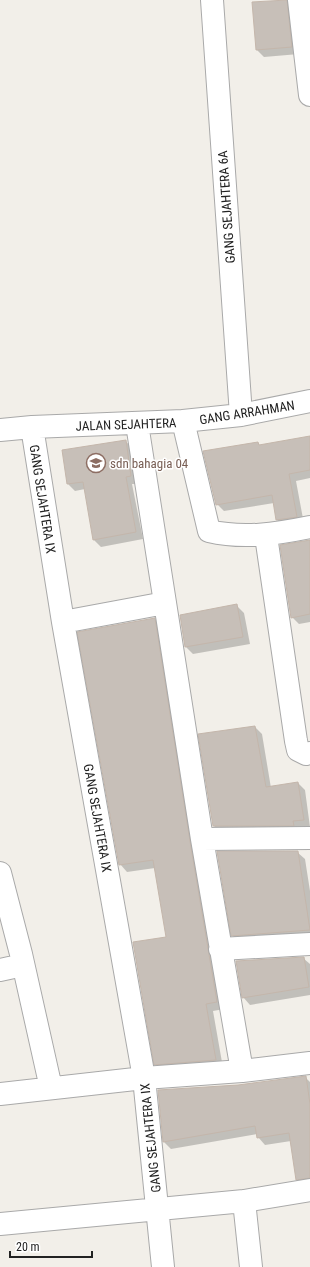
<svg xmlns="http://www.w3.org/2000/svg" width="310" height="1267" font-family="'Roboto Condensed',sans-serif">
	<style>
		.shadow { fill: #0003 }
		.building { fill: #c7bfb8; stroke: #c4b6ab }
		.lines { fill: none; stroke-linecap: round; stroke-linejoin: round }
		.street-casing { stroke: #a9a9a9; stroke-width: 24 }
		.street { stroke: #fff; stroke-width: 22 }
		.labels { text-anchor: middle; stroke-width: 3; stroke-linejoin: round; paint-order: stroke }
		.street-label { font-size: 13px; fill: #222; stroke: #fff }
		.education-label { font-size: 13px; fill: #785e54; stroke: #fff; text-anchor: start }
	</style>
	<rect width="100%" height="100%" fill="#f2efe9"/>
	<path class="shadow" d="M287,0L294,7L299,54L264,57L257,50Z
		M310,437V478L296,481L304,524L285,527L277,520L274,503L224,511L217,504L258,443L260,446Z
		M125,441L133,448L138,484H132L143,539L101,547L94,540L85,489L75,491L68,484Z
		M310,541V622L299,624L292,617Z
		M237,606L244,613L250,644L193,654L186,647Z
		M154,619L162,626L224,1009L213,1011L223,1068L163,1072L155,1064L167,938L155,868L127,872L120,864Z
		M255,727L262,734L271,788L298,783L305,790L310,827L221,833L214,826Z
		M297,852L305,859L310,891V938L240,943L232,935Z
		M303,958L310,964V995L250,1005L243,997Z
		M305,1077L310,1082V1186H304L297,1179L291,1141L265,1145L258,1137L257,1134L171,1149L164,1142L238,1086Z"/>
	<path class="building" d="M287,0L292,47L256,50L252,2Z
		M310,436V470L289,474L297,517L276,520L272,495L216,505L203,451L258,442L259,445Z
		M126,440L131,476L126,477L136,532L93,540L83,482L67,484L62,450Z
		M310,540V614L291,618L280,545Z
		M237,604L243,637L185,647L180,615Z
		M155,618L190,841L217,1002L206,1004L216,1060L154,1065L133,942L166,937L153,860L119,865L77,632Z
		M255,726L266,787L298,782L304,820L293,821L294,826H213L198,734Z
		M217,851H298L310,930L231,936Z
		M304,957L309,987L242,998L236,961Z
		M306,1076L310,1104V1178L296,1180L289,1133L257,1138L255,1126L163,1142L158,1090L238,1085Z"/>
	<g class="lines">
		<defs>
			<path id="street" d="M212,0L241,415
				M299,0L310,95
				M183,421L241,415L310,401
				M137,424L202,839L242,1071
				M32,427L63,622L144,1078L163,1267
				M0,430L32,427L183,421L209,531C243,539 276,534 310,527
				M266,536L296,741L298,750L306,754L310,753
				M63,622L165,603
				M202,839L310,838
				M0,873L21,954L51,1088
				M220,949L310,944
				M0,970L23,965
				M0,1094L144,1078L242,1071L310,1063
				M244,1201L251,1267
				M0,1224L244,1201L310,1190"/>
		</defs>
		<use href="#street" class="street-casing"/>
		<use href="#street" class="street"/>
	</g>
	<defs>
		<symbol id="school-ring" viewBox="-11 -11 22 22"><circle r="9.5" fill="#fff" stroke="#8d6e63" stroke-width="1.5"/><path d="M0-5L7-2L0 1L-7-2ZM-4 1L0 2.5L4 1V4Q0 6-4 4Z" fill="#8d6e63"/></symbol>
	</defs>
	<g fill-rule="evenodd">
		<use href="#school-ring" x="85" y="452" width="22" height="22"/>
	</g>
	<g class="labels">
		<g class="street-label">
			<text transform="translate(226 207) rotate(-94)" y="5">GANG SEJAHTERA 6A</text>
			<text transform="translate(247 412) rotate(-9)" y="5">GANG ARRAHMAN</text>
			<text transform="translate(126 424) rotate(-2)" y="5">JALAN SEJAHTERA</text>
			<text transform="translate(43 499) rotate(81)" y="5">GANG SEJAHTERA IX</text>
			<text transform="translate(98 818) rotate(80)" y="5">GANG SEJAHTERA IX</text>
			<text transform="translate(150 1138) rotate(-96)" y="5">GANG SEJAHTERA IX</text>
		</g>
		<g class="education-label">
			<text x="110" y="468">sdn bahagia 04</text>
		</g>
	</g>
	<path d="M10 1251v6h82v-6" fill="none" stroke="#222222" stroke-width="2"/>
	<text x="16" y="1251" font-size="12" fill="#222222" stroke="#ffffff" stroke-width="3" paint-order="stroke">20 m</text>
</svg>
